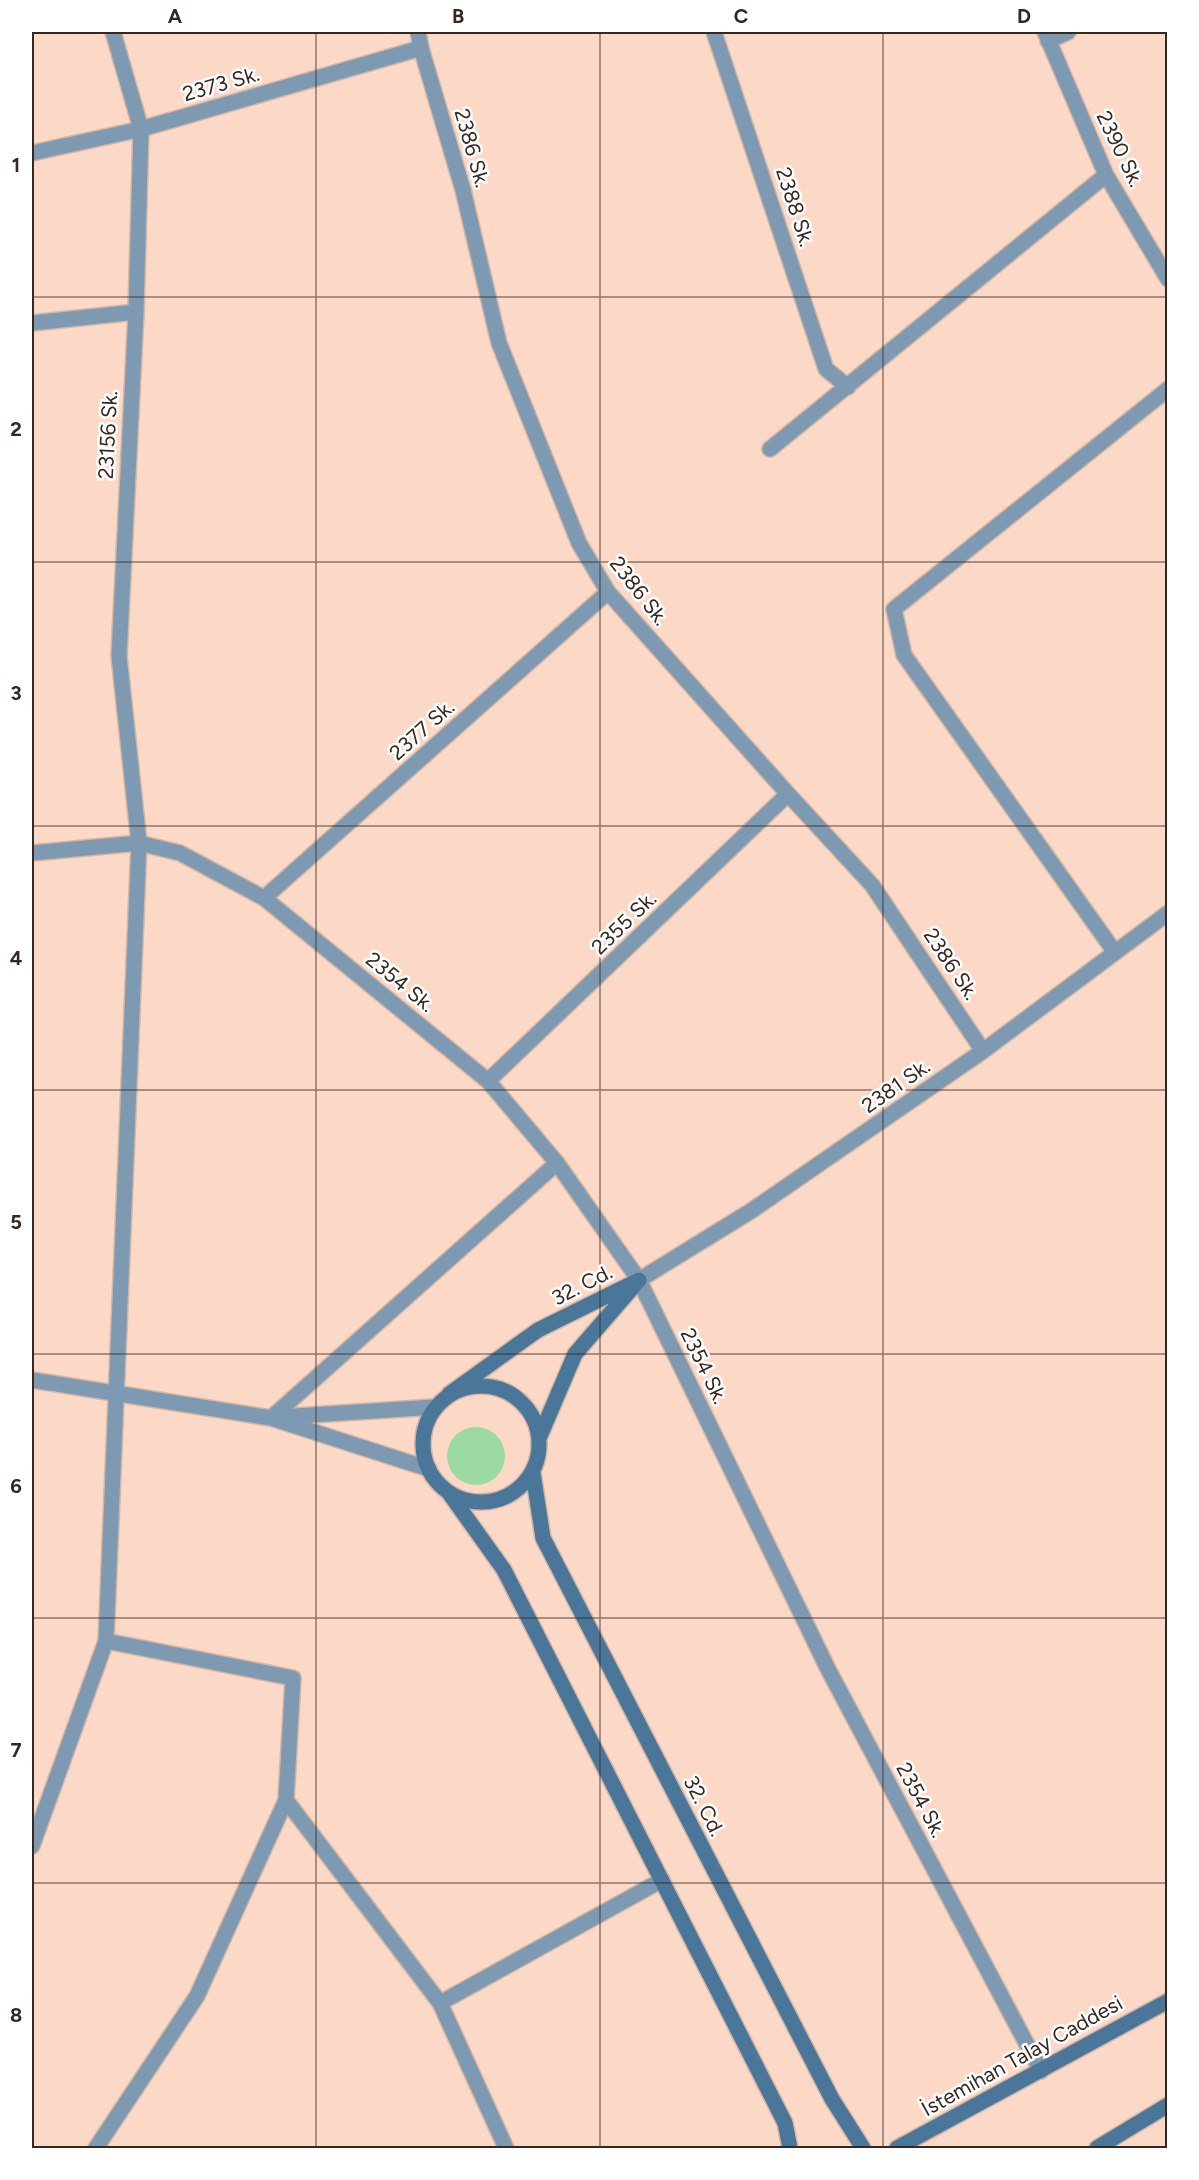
<svg xmlns="http://www.w3.org/2000/svg" width="1199" height="2180" font-family="Figtree,sans-serif">
	<style>
		.green { fill: #9cdaa4 }
		.lines { fill: none; stroke-linecap: round; stroke-linejoin: round }
		.street-casing { stroke: #d4b6a5; stroke-width: 18 }
		.secondary-casing { stroke: #d4b6a5; stroke-width: 18 }
		.street { stroke: #7d9ab2; stroke-width: 15 }
		.secondary { stroke: #4a769a; stroke-width: 15 }
		.grid { fill: none; stroke: #352821; stroke-width: 1.5; stroke-opacity: 0.55 }
		.labels { text-anchor: middle; stroke-width: 5; stroke-linejoin: round; paint-order: stroke }
		.street-label { font-size: 21px; fill: #352821; stroke: #fff }
		.neatline { fill: none; stroke: #352821; stroke-width: 2 }
		.grid-label { font-size: 20px; text-anchor: middle; font-weight: bold; fill: #352821 }
	</style>
	<rect width="100%" height="100%" fill="#fcd9c6"/>
	<path class="green" d="M447 1456a29 29 0 1 1 58 0a29 29 0 1 1-58 0Z"/>
	<g class="lines">
		<defs>
			<path id="street" d="M418,32L421,48L463,190L499,343L579,543L608,592L788,794L872,885L983,1051
				M714,32L826,369L848,387
				M1045,32L1106,175L1168,279
				M1048,41L1068,32
				M32,153L141,129L421,48
				M32,323L136,312
				M770,449L1106,175
				M32,853L139,843L180,853L264,898L488,1081L557,1163L639,1280L828,1669L1041,2071
				M264,898L608,592
				M1114,951L904,655L894,609L1168,389
				M488,1081L788,794
				M639,1280L751,1211L983,1051L1168,913
				M32,1380L271,1418L429,1469
				M280,1417L435,1407
				M271,1418L557,1163
				M286,1800L440,2003L506,2148
				M32,1846L106,1641L139,843L119,656L136,312L141,129L113,32
				M440,2003L662,1880
				M96,2148L197,1996L286,1800L293,1678L106,1641"/>
			<path id="secondary" d="M423 1444a58 58 0 1 1 116 0a58 58 0 1 1-116 0Z
				M449,1394L538,1330L639,1280L575,1354L540,1436
				M533,1473L543,1538L832,2099L863,2148
				M449,1493L504,1570L785,2123L790,2148
				M897,2148L1168,2001
				M1097,2148L1168,2105"/>
		</defs>
		<use href="#street" class="street-casing"/>
		<use href="#secondary" class="secondary-casing"/>
		<use href="#street" class="street"/>
		<use href="#secondary" class="secondary"/>
	</g>
	<path class="grid" d="M316,32V2148M600,32V2148M883,32V2148M32,297H1168M32,562H1168M32,826H1168M32,1090H1168M32,1354H1168M32,1618H1168M32,1883H1168"/>
	<g class="labels">
		<g class="street-label">
			<text transform="translate(221 84) rotate(-16)" y="7">2373 Sk.</text>
			<text transform="translate(472 148) rotate(74)" y="7">2386 Sk.</text>
			<text transform="translate(1120 149) rotate(64)" y="7">2390 Sk.</text>
			<text transform="translate(795 207) rotate(72)" y="7">2388 Sk.</text>
			<text transform="translate(108 435) rotate(-87)" y="7">23156 Sk.</text>
			<text transform="translate(639 591) rotate(52)" y="7">2386 Sk.</text>
			<text transform="translate(422 730) rotate(-42)" y="7">2377 Sk.</text>
			<text transform="translate(624 923) rotate(-44)" y="7">2355 Sk.</text>
			<text transform="translate(951 964) rotate(56)" y="7">2386 Sk.</text>
			<text transform="translate(400 982) rotate(39)" y="7">2354 Sk.</text>
			<text transform="translate(896 1086) rotate(-35)" y="7">2381 Sk.</text>
			<text transform="translate(582 1285) rotate(-27)" y="7">32. Cd.</text>
			<text transform="translate(704 1366) rotate(64)" y="7">2354 Sk.</text>
			<text transform="translate(921 1800) rotate(62)" y="7">2354 Sk.</text>
			<text transform="translate(704 1806) rotate(63)" y="7">32. Cd.</text>
			<text transform="translate(1022 2056) rotate(-29)" y="7">İstemihan Talay Caddesi</text>
		</g>
	</g>
	<rect width="1199" height="2180" fill="none" stroke="#ffffff" stroke-width="66"/>
	<rect x="33" y="33" width="1133" height="2114" class="neatline"/>
	<g class="grid-label">
		<text x="175" y="23">A</text>
		<text x="458" y="23">B</text>
		<text x="741" y="23">C</text>
		<text x="1024" y="23">D</text>
		<text x="16" y="172">1</text>
		<text x="16" y="436">2</text>
		<text x="16" y="700">3</text>
		<text x="16" y="965">4</text>
		<text x="16" y="1229">5</text>
		<text x="16" y="1493">6</text>
		<text x="16" y="1757">7</text>
		<text x="16" y="2022">8</text>
	</g>
</svg>
